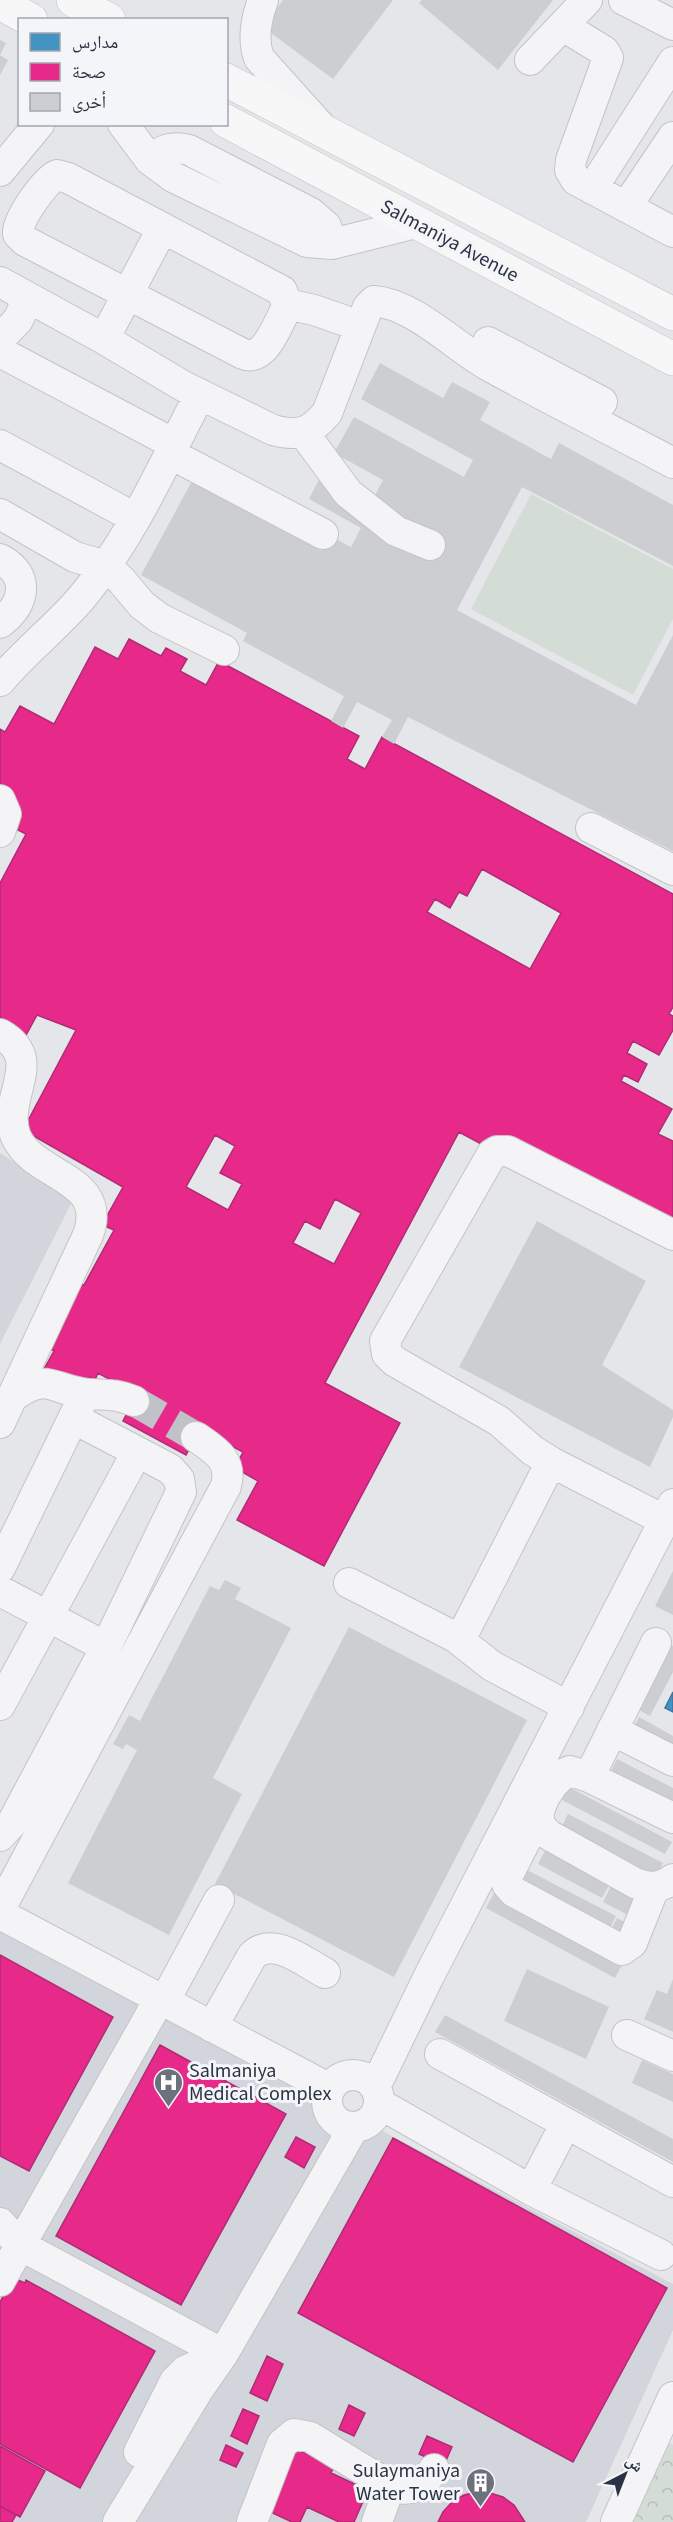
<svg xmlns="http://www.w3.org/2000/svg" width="673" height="2522" font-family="'Source Sans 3','Noto Naskh Arabic',sans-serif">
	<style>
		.built { fill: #d3d5dc }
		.park { fill: url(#park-crowns) }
		.garden { fill: #d4ddd5 }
		.schools { fill: #4393c3; stroke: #3c769d; stroke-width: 1.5 }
		.health { fill: #e7298a; stroke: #af2c75; stroke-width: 1.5; fill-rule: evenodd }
		.building { fill: #cdced1 }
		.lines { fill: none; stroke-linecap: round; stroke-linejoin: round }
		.minor-tunnel { stroke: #c0c2c8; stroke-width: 30; stroke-dasharray: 30 15; stroke-linecap: butt }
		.minor-casing { stroke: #c3c4c7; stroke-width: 32 }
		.major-casing { stroke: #c1c3c7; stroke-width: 34 }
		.minor { stroke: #f4f4f6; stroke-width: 30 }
		.major { stroke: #f7f7f8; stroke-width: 33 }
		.labels { text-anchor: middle; stroke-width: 6; stroke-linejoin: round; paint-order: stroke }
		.street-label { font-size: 20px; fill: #2b3243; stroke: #f3f5f8 }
		.poi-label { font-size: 20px; fill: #2b3243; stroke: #f3f5f8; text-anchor: start }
	</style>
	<defs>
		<pattern id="park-crowns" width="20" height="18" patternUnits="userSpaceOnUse" patternTransform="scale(1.5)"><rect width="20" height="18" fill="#d4ddd5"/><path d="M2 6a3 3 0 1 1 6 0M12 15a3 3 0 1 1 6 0" fill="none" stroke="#b6beb8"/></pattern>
	</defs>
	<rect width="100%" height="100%" fill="#e5e6e9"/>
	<path class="built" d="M0,1153L73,1200L0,1344Z
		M0,1930L673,2284V2330L586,2522H0Z"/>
	<path class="park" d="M669,2442L673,2445V2522H633Z"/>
	<path class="garden" d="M531,494L673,569V619L633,695L471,609Z"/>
	<path class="schools" d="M673,1692V1712L665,1708Z"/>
	<path class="health" d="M129,639L161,656L166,648L187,659L180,671L206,685L219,661L359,736L347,759L365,769L382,737L673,894V1007L669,1014L673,1016V1030L659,1055L633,1041L627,1053L647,1064L638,1082L624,1075L621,1081L672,1109L658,1134L673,1141V1247L459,1132L325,1383L400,1423L324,1566L237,1520L258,1481L235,1468L243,1452L200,1429L186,1455L123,1421L137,1394L98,1373L95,1380L90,1377L83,1390L44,1369L54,1351L44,1345L77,1282L84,1285L114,1230L102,1225L123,1187L23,1130L76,1030L37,1015L25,1037L0,1023V883L26,834L0,821V729L5,732L20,706L54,724L95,647L118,659ZM482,869L561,913L530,969L427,912L435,899L450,908L459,892L467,896ZM215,1135L235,1146L220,1173L242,1184L228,1210L186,1187ZM335,1199L361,1213L334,1264L293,1243L305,1221L320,1229Z
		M0,1955L113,2017L29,2171L0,2156Z
		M160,2045L286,2114L181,2305L56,2236Z
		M296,2137L315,2147L304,2168L285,2157Z
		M393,2138L667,2288L573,2462L298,2313Z
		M13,2278L25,2283L26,2280L155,2351L80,2488L0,2444V2302Z
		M267,2356L283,2364L267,2401L250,2393Z
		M349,2405L365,2413L354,2436L339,2429Z
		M243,2409L259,2416L247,2444L231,2436Z
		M427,2436L452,2447L444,2465L419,2454Z
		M226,2445L243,2453L236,2467L220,2460Z
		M0,2446L45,2471L20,2517L0,2506Z
		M294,2448L334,2466L331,2473L368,2490L354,2522H339L307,2507L300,2522H292L266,2510Z
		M477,2492L490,2493L503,2497L514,2505L525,2522H438L443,2512L452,2502L464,2495Z
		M0,2506L16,2515L12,2522H0Z"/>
	<path class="building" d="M283,0H393L333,79L263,27Z
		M422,0H553L498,70L419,3Z
		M0,40L6,43L0,55L8,60L0,75Z
		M380,363L443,398L452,382L490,402L480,420L551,459L559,443L673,505V566L522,487L457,610L636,705L673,635V851L408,717L394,744L382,737L392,720L357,702L343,728L331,721L344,696L243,641L247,633L141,575L192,481L321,551L330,536L351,547L361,528L309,499L322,474L372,501L383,480L334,453L354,417L464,477L473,460L361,399Z
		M537,1221L646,1281L602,1365L673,1410V1417L650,1467L459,1367Z
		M673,1571V1615L655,1606Z
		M225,1580L241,1588L235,1599L291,1628L213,1778L242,1794L169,1935L68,1883L137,1750L126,1744L123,1749L113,1744L129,1715L140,1721L210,1586L219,1590Z
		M349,1627L527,1720L394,1977L215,1884Z
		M668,1644L673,1646V1672L650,1716L635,1708Z
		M639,1717L673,1736V1752L632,1730Z
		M617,1759L673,1788V1804L611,1771Z
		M569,1787L672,1842L665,1854L562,1800Z
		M568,1814L663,1863L655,1879L624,1863L625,1860L562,1826Z
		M545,1851L609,1885L602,1898L538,1864Z
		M527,1870L616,1916L608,1932L519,1886Z
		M611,1886L642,1903L634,1918L603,1902Z
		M494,1893L623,1963L615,1978L486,1908Z
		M617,1918L633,1927L625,1943L609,1934Z
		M527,1969L609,2007L586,2059L504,2021Z
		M673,1979V2032L644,2019L657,1990L667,1994Z
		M445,2015L673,2139V2162L435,2032Z
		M642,2060L673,2074V2102L632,2083Z"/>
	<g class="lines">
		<path class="minor-tunnel" d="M134,1401L196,1437"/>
		<defs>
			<path id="minor" d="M263,0C256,19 252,39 259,58L321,127
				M624,0L673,25
				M563,26L604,51L608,58L571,160L570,170L576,180L673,232
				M530,60L587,0
				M123,124L150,160L173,177L307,242L332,244L416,223
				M150,160C162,149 173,146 189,150L311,213L326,226L332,244
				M0,171L39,124
				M57,175L68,178L282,291L287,304L285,311C277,326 264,363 243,354L25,241L18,234C16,221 45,180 57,175Z
				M592,189L673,62
				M626,207L673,137
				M0,282L104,339L183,386L273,430C299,437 310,433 327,413L368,307L374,301C414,304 455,347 489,366C550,400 612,430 673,463
				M287,304L314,310L360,326
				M0,339L18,320L28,298
				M104,339L162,229
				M488,342L602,402
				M0,352L174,444
				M303,432L348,493L396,531L430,545
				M0,445L135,518
				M169,453L323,534
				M0,514L75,557L106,566L121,580L142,605L159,618L224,650
				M0,559C31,575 25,604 0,623
				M0,681C26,650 58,626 83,596C133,536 164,463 200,394
				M0,800L6,814L0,832
				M591,828L673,870
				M0,1034C47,1060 0,1097 16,1137C35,1178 109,1177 88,1235L0,1423
				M15,1395C46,1373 51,1388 82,1393C103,1396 112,1392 134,1401
				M664,1520L551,1462L532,1450L499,1421L394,1361L387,1354L385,1341L492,1154L497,1151H508L673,1235
				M0,1568L85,1394
				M349,1583L455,1637L492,1666L569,1707
				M0,1591L106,1647
				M460,1640L551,1462
				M0,1705L137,1452
				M612,1730L673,1761
				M589,1777L656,1643
				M538,1816L506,1879L507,1884L514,1892L622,1950L632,1943L654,1888
				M673,1818L589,1777L570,1771C556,1775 537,1804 539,1818C539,1826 544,1830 549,1835L635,1883C650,1889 660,1888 673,1879
				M0,1836L12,1823L106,1647L181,1492L179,1479L170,1469L73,1418
				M0,1909L226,1486C233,1460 215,1450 196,1437
				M0,1914L330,2089
				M164,2002L219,1900
				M212,2027L252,1956C273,1935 304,1962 325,1973
				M627,2035L673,2056
				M440,2054L673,2182
				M327 2101a26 26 0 1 1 52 0a26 26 0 1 1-52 0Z
				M375,2087L429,1976L673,1504
				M380,2104L531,2190L661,2255
				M531,2190L566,2123
				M0,2223L20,2245L223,2354
				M0,2281L159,2000
				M139,2452L175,2381L185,2371L223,2354
				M118,2522L198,2390L223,2354L354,2127
				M252,2522L282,2444L294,2434L310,2437L390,2486C409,2493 423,2487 434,2469
				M377,2522L390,2486
				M616,2522L673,2397"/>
			<path id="major" d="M73,0L109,20
				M0,3L31,20
				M226,80L673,314
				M226,121L673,359"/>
		</defs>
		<use href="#minor" class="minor-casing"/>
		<use href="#major" class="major-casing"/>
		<use href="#minor" class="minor"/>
		<use href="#major" class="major"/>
	</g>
	<defs>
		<symbol id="hospital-pin" viewBox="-11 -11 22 30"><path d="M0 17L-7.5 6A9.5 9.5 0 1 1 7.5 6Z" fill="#6c717d" stroke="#f3f5f8"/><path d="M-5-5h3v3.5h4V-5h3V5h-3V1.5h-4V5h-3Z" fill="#fff"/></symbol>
		<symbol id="building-pin" viewBox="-11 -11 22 30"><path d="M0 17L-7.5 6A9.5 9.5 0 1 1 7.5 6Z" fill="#6c717d" stroke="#f3f5f8"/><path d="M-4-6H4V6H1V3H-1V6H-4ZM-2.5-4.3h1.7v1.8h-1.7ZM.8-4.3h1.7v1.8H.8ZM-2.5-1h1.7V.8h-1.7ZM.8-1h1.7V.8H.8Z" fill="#fff"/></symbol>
	</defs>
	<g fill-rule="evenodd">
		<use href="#hospital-pin" x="152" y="2066" width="33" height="45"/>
		<use href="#building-pin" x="464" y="2466" width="33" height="45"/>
	</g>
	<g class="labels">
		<g class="street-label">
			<text transform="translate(450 240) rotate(28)" y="7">Salmaniya Avenue</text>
		</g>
		<g class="poi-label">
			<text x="189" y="2077">Salmaniya<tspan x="189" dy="23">Medical Complex</tspan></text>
			<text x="460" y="2477" text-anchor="end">Sulaymaniya<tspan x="460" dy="23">Water Tower</tspan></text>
		</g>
	</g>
	<rect x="18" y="18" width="210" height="108" fill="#f3f5f8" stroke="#a3a7b0" stroke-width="1.5"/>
	<rect x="30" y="33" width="30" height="18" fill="#4393c3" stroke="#a3a7b0" stroke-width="1.5"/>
	<text x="72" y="48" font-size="18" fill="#2b3243">مدارس</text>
	<rect x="30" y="63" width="30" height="18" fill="#e7298a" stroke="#a3a7b0" stroke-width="1.5"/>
	<text x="72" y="78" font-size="18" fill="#2b3243">صحة</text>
	<rect x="30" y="93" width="30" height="18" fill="#cdced1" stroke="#a3a7b0" stroke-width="1.5"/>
	<text x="72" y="108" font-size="18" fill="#2b3243">أخرى</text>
	<g transform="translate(625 2474) rotate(42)" stroke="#f3f5f8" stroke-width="4.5" paint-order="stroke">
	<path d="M0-4.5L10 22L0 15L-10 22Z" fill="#2b3243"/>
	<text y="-9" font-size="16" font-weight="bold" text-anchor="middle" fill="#2b3243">ش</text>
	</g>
</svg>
